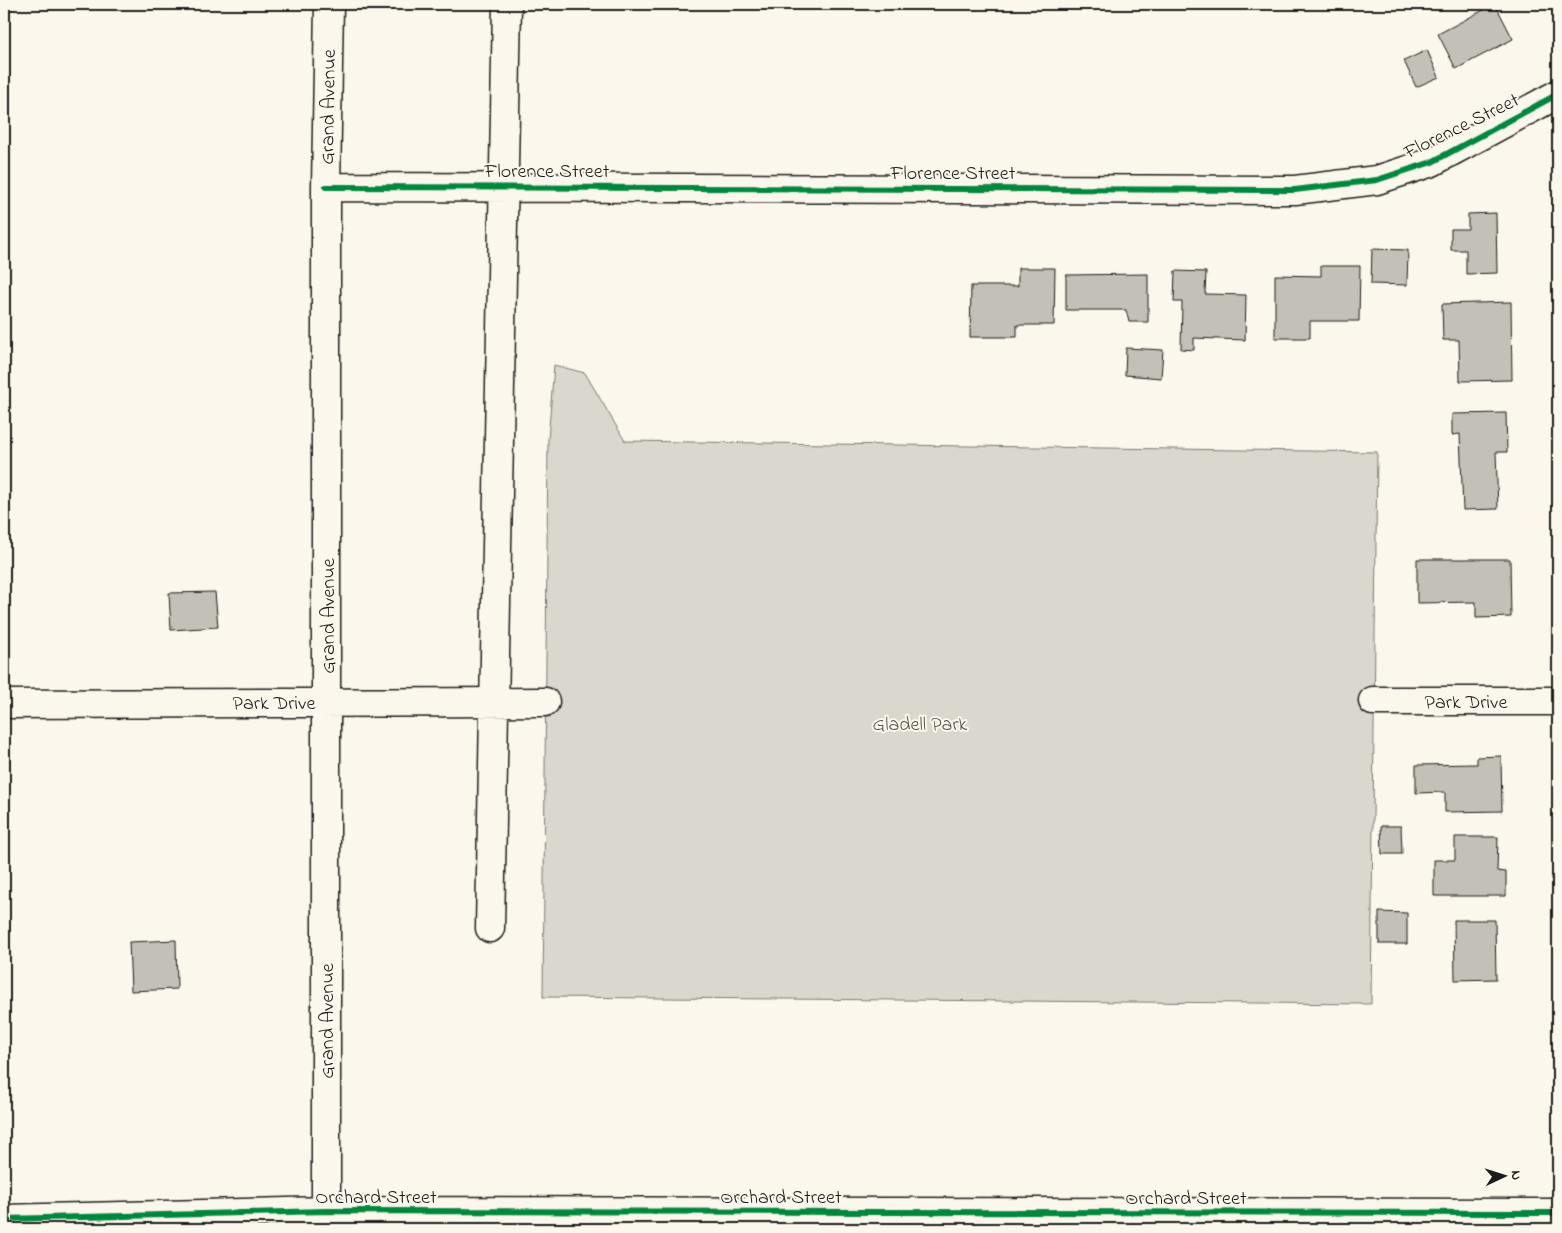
<svg xmlns="http://www.w3.org/2000/svg" width="1562" height="1233" font-family="'Indie Flower',sans-serif">
	<style>
		.green { fill: #dad7ce; stroke: #7b7a75 }
		.building { fill: #c3c0b8; stroke: #1c1c1c }
		.lines { fill: none; stroke-linecap: round; stroke-linejoin: round }
		.minor-casing { stroke: #1c1c1c; stroke-width: 31 }
		.minor { stroke: #fbf7ec; stroke-width: 28 }
		.cycleway-casing { stroke: #fbf7ec; stroke-width: 9 }
		.cycleway { stroke: #00873e; stroke-width: 6 }
		.labels { text-anchor: middle; stroke-width: 4; stroke-linejoin: round; paint-order: stroke }
		.street-label { font-size: 20px; fill: #1c1c1c; stroke: #fbf7ec }
		.park-label { font-size: 20px; fill: #555451; stroke: #fbf7ec }
	</style>
	<rect width="100%" height="100%" fill="#fbf7ec"/>
	<filter id="ink" filterUnits="userSpaceOnUse"><feTurbulence type="fractalNoise" baseFrequency=".02" numOctaves="2"/><feDisplacementMap in="SourceGraphic" scale="10" xChannelSelector="R" yChannelSelector="G"/><feConvolveMatrix kernelMatrix="1 2 1 2 8 2 1 2 1" color-interpolation-filters="sRGB"/></filter>
	<g filter="url(#ink)">
		<path class="green" d="M554,365L585,373L625,441L1377,452L1371,1004L543,997L548,440Z"/>
		<path class="building" d="M1495,4L1513,39L1456,69L1438,34Z
			M1427,50L1439,77L1416,87L1404,61Z
			M1496,213L1497,273L1466,274V250H1451V229H1468V214Z
			M1372,249L1408,250L1407,285L1371,284Z
			M1321,266H1360L1359,321H1310V338H1275V275L1321,276Z
			M1018,268H1055L1054,325H1017V337H970L971,286H1018Z
			M1175,271L1206,272L1205,294L1246,295L1245,340L1194,338V350L1181,349L1182,302H1174Z
			M1148,274V322H1129L1126,310H1066V275Z
			M1511,302L1512,380L1460,381L1459,340H1443L1442,304Z
			M1126,348L1163,350L1161,378L1125,375Z
			M1506,413L1507,452H1496L1498,509L1463,510L1460,434L1452,435V414Z
			M1417,559H1510L1511,617L1476,618V602L1417,603Z
			M215,592L218,627L171,630L169,593Z
			M1501,756L1502,811L1445,812V792L1416,793V765L1477,764V757Z
			M1381,826H1401L1402,854H1382Z
			M1455,837H1498L1497,871L1506,872V896H1434V860H1455Z
			M1379,912L1407,913V944H1379Z
			M1454,920H1495L1496,979L1455,980Z
			M176,940L177,989L131,991L129,942Z"/>
		<g class="lines">
			<defs>
				<path id="minor" d="M326,187L1295,190L1377,180L1432,162L1558,94
					M1373,701H1558
					M4,704L545,702
					M490,928L507,4
					M4,1219L325,1211L1558,1213
					M326,1229V187L329,4"/>
			</defs>
			<use href="#minor" class="minor-casing"/>
			<use href="#minor" class="minor"/>
			<defs>
				<path id="cycleway" d="M326,187L1295,190L1377,180L1432,162L1558,94
					M4,1219L325,1211L1558,1213"/>
			</defs>
			<use href="#cycleway" class="cycleway-casing"/>
			<use href="#cycleway" class="cycleway"/>
		</g>
	</g>
	<g class="labels">
		<g class="street-label">
			<text transform="translate(327 107) rotate(-89)" y="7">Grand Avenue</text>
			<text transform="translate(1461 125) rotate(-26)" y="7">Florence Street</text>
			<text x="547" y="177">Florence Street</text>
			<text x="953" y="179">Florence Street</text>
			<text transform="translate(327 616) rotate(-90)" y="7">Grand Avenue</text>
			<text x="1466" y="708">Park Drive</text>
			<text x="274" y="709">Park Drive</text>
			<text transform="translate(326 1021) rotate(-90)" y="7">Grand Avenue</text>
			<text x="376" y="1203">Orchard Street</text>
			<text x="781" y="1203">Orchard Street</text>
			<text x="1186" y="1204">Orchard Street</text>
		</g>
		<g class="park-label">
			<text x="920" y="730">Gladell Park</text>
		</g>
	</g>
	<rect width="1562" height="1233" fill="none" stroke="#fbf7ec" stroke-width="20"/>
	<rect x="10" y="10" width="1542" height="1213" fill="none" stroke="#1c1c1c" stroke-width="2" filter="url(#ink)"/>
	<g transform="translate(1504 1176) rotate(86)" stroke="#fbf7ec" stroke-width="4" paint-order="stroke">
	<path d="M0-4L9 19L0 12L-9 19Z" fill="#1c1c1c"/>
	<text y="-8" font-size="14" font-weight="bold" text-anchor="middle" fill="#1c1c1c">N</text>
	</g>
</svg>
